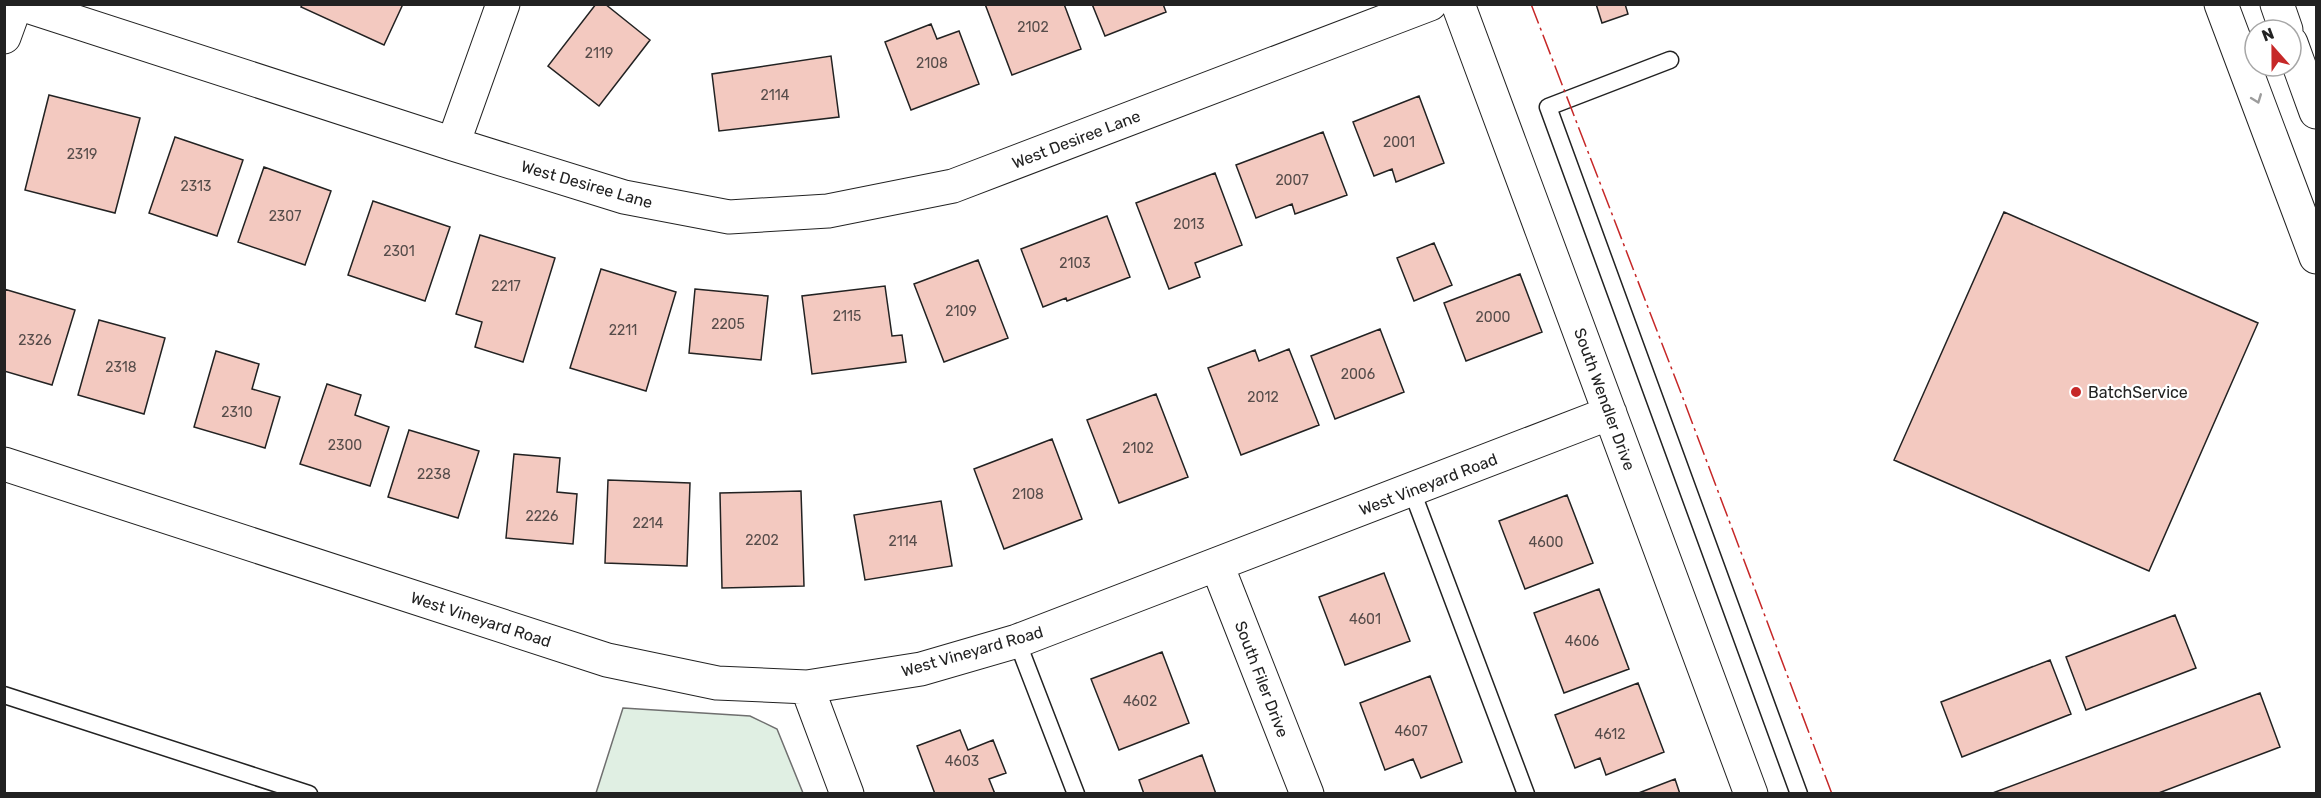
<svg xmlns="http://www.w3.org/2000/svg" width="2321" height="798" font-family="Rubik,sans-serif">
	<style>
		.park { fill: #e0efe3; stroke: #6f6f6f; stroke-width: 1.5 }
		.building { fill: #f3c9c0; stroke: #222; stroke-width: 1.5 }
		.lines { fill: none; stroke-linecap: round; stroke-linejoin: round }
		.service-casing { stroke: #222; stroke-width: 19 }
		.minor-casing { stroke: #222; stroke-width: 35 }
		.motorway-casing { stroke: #222; stroke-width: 35 }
		.service { stroke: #fff; stroke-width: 16 }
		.minor { stroke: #fff; stroke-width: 33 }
		.motorway { stroke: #fff; stroke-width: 33 }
		.power { stroke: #c62828; stroke-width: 1.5; stroke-dasharray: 21 4.5 3 4.5; stroke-linecap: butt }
		.oneway { stroke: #9c9c9c }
		.poi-dot { fill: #c62828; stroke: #fff; stroke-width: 2 }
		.labels { text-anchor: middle; stroke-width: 4.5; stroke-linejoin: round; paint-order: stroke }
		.number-label { font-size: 14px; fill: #564c4a }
		.street-label { font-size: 16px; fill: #222; stroke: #fff }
		.poi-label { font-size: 16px; fill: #222; stroke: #fff; text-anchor: start }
	</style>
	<rect width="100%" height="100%" fill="#fff"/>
	<path class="park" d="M623,708L750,716L777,729L803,793H596Z"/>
	<path class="building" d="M303,4H403L384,45L301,7Z
		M596,4H605L650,40L599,106L548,66Z
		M985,4H1064L1081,49L1012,75Z
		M1092,4H1163L1166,12L1105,36Z
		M1596,4H1625L1628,14L1602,23Z
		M931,24L937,39L959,31L979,84L911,110L885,42Z
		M831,56L839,117L719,131L712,74Z
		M49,95L140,118L115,213L25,190Z
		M1419,96L1444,163L1396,182L1392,169L1374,176L1353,122Z
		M1323,132L1347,195L1295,214L1292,204L1256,218L1236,165Z
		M175,137L243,160L217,236L149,213Z
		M264,167L331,191L305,265L238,242Z
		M1215,173L1242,245L1195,263L1200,277L1169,289L1136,203Z
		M373,201L450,227L425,301L348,275Z
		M2004,212L2258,323L2149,571L1894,460Z
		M1107,216L1130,277L1067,301L1066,298L1043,307L1021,249Z
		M480,235L555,258L523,362L475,347L482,322L456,314Z
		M1434,243L1452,285L1414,301L1397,258Z
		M978,260L1008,338L944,362L914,284Z
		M601,269L676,292L646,391L570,368Z
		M1520,274L1542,332L1466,361L1444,303Z
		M885,286L892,336L902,335L906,362L812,374L802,296Z
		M4,289L75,310L52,385L4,371Z
		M695,289L768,296L761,360L689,353Z
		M99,320L165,338L144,414L78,395Z
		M1380,329L1404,392L1335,419L1311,356Z
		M1289,349L1319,425L1241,455L1208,368L1255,350L1259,361Z
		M216,351L259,364L252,389L280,397L265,448L194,427Z
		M327,384L361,395L355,415L389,427L370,486L300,464Z
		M1156,394L1188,477L1119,503L1087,420Z
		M409,430L479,451L458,518L388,497Z
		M1052,439L1082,519L1004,549L974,469Z
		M514,454L560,458L557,492L577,494L573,544L506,538Z
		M608,480L690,483L687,566L605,563Z
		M801,491L804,586L722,588L720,493Z
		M1567,495L1593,563L1525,589L1499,521Z
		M941,501L952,566L865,580L854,515Z
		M1384,573L1410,641L1345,665L1319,597Z
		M1599,589L1629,669L1564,693L1534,613Z
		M2175,615L2196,668L2086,710L2066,657Z
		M1162,652L1189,723L1119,750L1091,679Z
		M2050,660L2071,714L1962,757L1941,702Z
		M1430,676L1462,762L1421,778L1413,759L1385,770L1360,703Z
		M1638,683L1664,752L1606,775L1600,758L1575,768L1555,715Z
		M2260,693L2280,747L2156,794H1990Z
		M960,730L968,750L993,740L1006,773L989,779L995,794H935L917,746Z
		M1202,755L1216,794H1144L1139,780Z
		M1675,779L1680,794H1636Z"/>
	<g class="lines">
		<defs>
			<path id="service" d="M1670,60L1548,107L1799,794
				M1412,491L1526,794
				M1017,641L1076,794
				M4,695L309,794"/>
			<path id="minor" d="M21,4L453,144L624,197L729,217L828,211L953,186L1430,4
				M1458,4L1751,794
				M4,37L16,4
				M453,144L503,4
				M4,464L607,660L717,683L807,687L921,669L1017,641L1610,413
				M1217,565L1307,794
				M807,687L847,794"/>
			<path id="motorway" d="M2221,4L2316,257
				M2277,4L2286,30
				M2291,43L2316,112"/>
		</defs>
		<use href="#service" class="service-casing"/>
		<use href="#minor" class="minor-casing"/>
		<use href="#motorway" class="motorway-casing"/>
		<use href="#service" class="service"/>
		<use href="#minor" class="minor"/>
		<use href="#motorway" class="motorway"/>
		<path class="power" d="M1531,4L1681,393L1832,794"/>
	</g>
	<defs><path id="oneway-chevron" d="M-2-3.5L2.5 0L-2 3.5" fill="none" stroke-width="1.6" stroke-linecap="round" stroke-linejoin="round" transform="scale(1.5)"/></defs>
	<use class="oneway" href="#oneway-chevron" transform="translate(2257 99) rotate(69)"/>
	<circle class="poi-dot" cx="2076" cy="392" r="6"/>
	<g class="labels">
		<g class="number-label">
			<text x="1033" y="32">2102</text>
			<text x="599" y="58">2119</text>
			<text x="932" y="68">2108</text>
			<text x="775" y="100">2114</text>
			<text x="1399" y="147">2001</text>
			<text x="82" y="159">2319</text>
			<text x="1292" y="185">2007</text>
			<text x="196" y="191">2313</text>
			<text x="285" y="221">2307</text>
			<text x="1189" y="229">2013</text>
			<text x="399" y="256">2301</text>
			<text x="1075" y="268">2103</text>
			<text x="506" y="291">2217</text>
			<text x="961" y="316">2109</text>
			<text x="847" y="321">2115</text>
			<text x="1493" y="322">2000</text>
			<text x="728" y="329">2205</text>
			<text x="623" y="335">2211</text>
			<text x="35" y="345">2326</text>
			<text x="121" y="372">2318</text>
			<text x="1358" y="379">2006</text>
			<text x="1263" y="402">2012</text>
			<text x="237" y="417">2310</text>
			<text x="345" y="450">2300</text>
			<text x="1138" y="453">2102</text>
			<text x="434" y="479">2238</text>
			<text x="1028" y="499">2108</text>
			<text x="542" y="521">2226</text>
			<text x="648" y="528">2214</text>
			<text x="762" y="545">2202</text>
			<text x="903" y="546">2114</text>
			<text x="1546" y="547">4600</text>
			<text x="1365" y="624">4601</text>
			<text x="1582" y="646">4606</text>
			<text x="1140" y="706">4602</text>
			<text x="1411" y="736">4607</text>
			<text x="1610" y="739">4612</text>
			<text x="962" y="766">4603</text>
		</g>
		<g class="street-label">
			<text transform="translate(1076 139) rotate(-21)" y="6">West Desiree Lane</text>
			<text transform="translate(587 184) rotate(16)" y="6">West Desiree Lane</text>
			<text transform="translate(1605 399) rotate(70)" y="6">South Wendler Drive</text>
			<text transform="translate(1428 484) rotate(-21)" y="6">West Vineyard Road</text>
			<text transform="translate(481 619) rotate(18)" y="6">West Vineyard Road</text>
			<text transform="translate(972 651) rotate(-16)" y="6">West Vineyard Road</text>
			<text transform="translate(1262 679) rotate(69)" y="6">South Filer Drive</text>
		</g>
		<g class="poi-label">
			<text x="2088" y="398">BatchService</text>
		</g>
	</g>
	<rect width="2321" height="798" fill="none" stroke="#222222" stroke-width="12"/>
	<g transform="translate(2273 48) rotate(339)"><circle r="28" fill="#ffffff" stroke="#a7a7a7" stroke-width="1.5"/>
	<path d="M0-4.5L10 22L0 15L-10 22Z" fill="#c62828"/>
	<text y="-9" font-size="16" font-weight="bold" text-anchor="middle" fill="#222222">N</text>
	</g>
</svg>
